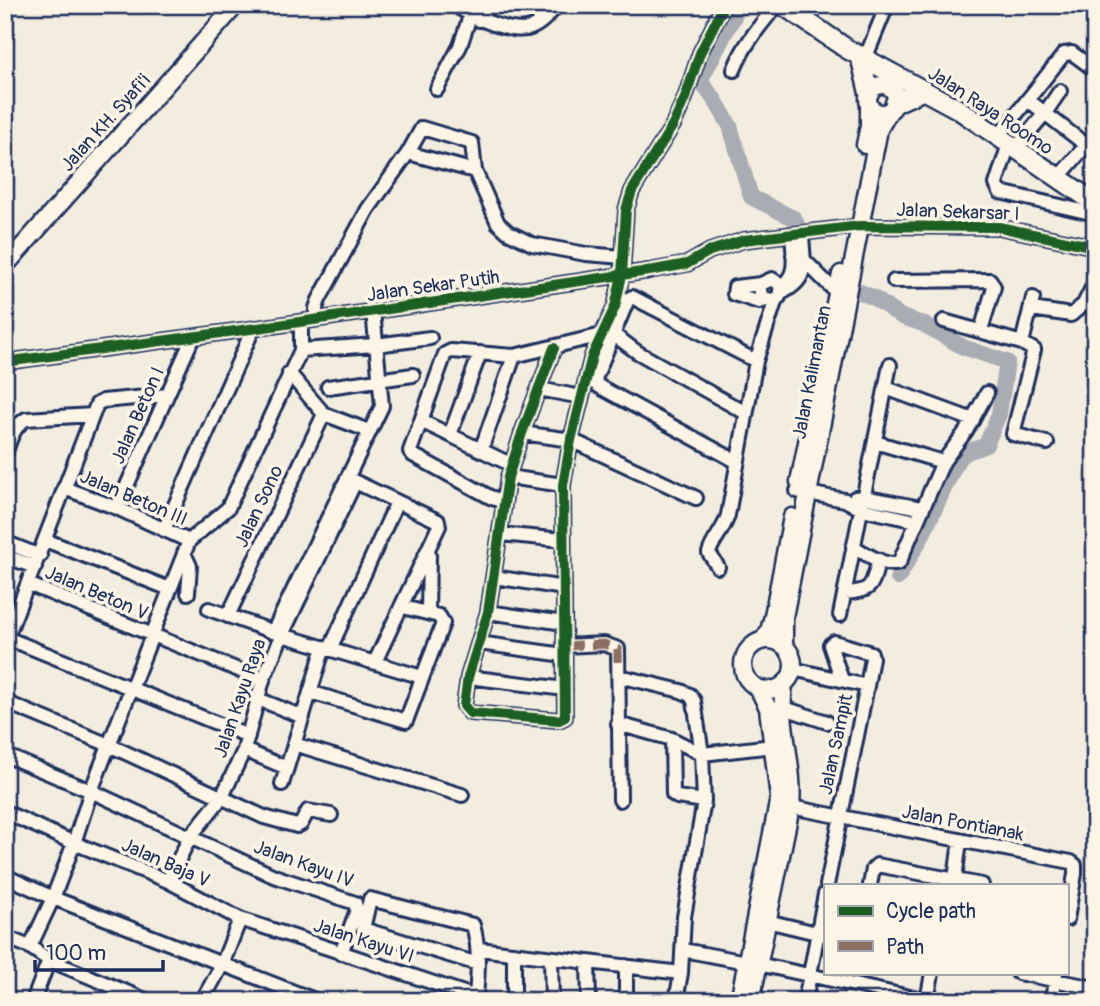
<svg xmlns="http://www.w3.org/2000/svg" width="1100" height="1006" font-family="Pangolin,sans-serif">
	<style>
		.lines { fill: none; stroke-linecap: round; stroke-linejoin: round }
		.river { stroke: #a9acb3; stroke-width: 16 }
		.minor-casing { stroke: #1b2f5e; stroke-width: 18 }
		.major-casing { stroke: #1b2f5e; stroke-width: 21 }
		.highway-casing { stroke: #1b2f5e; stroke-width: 23 }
		.minor { stroke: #fcf5e5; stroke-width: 12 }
		.major { stroke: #fcf5e5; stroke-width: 16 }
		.highway { stroke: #fcf5e5; stroke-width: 18 }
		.quiet { stroke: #8d6e63; stroke-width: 9; stroke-dasharray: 18 9; stroke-linecap: butt }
		.cycleway-casing { stroke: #fcf5e5; stroke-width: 15 }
		.cycleway { stroke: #1b5e20; stroke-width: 10 }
		.labels { text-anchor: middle; stroke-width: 7; stroke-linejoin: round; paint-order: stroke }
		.street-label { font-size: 19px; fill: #1b2f5e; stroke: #fcf5e5 }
	</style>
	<rect width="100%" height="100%" fill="#f3ede0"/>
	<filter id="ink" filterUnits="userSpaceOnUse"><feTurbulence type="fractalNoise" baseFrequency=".0143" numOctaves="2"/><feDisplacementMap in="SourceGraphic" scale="14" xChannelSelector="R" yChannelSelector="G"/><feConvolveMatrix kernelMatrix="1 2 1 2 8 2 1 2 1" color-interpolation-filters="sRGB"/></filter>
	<g filter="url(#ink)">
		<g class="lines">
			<path class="river" d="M740,5L700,81L715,100L730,126L751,197L795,219L804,247
				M838,282L874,298L902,317L923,324L963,347L1007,362L999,414L986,445L967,452L958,459L921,538L898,578"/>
			<defs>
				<path id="minor" d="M455,5C470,16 508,33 527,29C539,27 550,14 557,5
					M479,20L490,5
					M539,22L545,5
					M865,59L887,5
					M734,70C743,46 760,25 777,5
					M437,89L460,46L470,16
					M1028,100L1086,145
					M998,137L1064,54L1072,53L1095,70
					M1009,144L996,184L1000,192L1095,214
					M1015,149L1045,113L1060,91
					M408,153L475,171
					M1058,178L1095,135
					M793,255L803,259L837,293
					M894,281L990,280L994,287L981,330
					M761,284C758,293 762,299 772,300L779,297L781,285L772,279L761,284L735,287L734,294L759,302L767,300
					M781,285C799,277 793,252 792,235
					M781,293C811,279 803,262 802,234
					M1033,298L1022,343L1034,350L1013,434L1047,443
					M1032,309L1071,315L1084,304L1095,282
					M316,319V308L319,300L368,209L408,153L422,128L472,143L475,171L498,223L508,232L532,244L586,254L623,257
					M944,321L1022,343
					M613,334L637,352L746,413
					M554,348L522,433L508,477L488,612L468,677L464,706L470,713L559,720L565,717L563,485L571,440L592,356L615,307L622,275L626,210L632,191L673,125L685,98L700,53L724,5
					M301,350L376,345L430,338
					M5,362L265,327L649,271L687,264L710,251L744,240L860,226L999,227L1095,247
					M289,373L324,414L369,431
					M328,387L413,375
					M886,388L973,420
					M539,389L581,397
					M421,421L512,465
					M522,433L571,440L696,498
					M450,435L480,353
					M875,442L943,462
					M481,450L514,356
					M5,454C10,440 13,427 26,419L93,415
					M736,461L600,387L595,383L596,376L628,299L632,297L756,361
					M508,477L563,485
					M349,479L438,521L439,526L375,662
					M64,488L117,508L189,541
					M797,491L845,500L861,509L916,521
					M855,498L863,497L921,508
					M504,502L490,497L413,455L410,451L445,354L451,351L514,356L602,335
					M117,508L193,337
					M164,530L253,329
					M500,534L563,540
					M45,540L170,589
					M5,542L40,556
					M853,547C866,553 885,568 899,563L943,462L966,431L987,393
					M184,553L190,566L188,593
					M5,556L35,567
					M718,567L709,553C713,539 723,532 728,515L756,361L776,299
					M494,577L564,588
					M28,584L263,680
					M845,593C874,591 871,586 879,560
					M209,609L282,635L422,677
					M488,612L564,623
					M428,613L429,554
					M840,615L890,365
					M228,616L324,414
					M273,632L382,406L373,311
					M7,638L248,736
					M5,642L97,404L103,401L167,395
					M479,643L564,655
					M564,646L604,644L618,649L620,800
					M330,649L397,502
					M793,669L867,686L827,885
					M619,676L681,691L690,695L694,701L702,754L704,801L684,917L681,973L676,1001
					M468,677L565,689
					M842,680L830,645L834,642L871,653L872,658L867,686
					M310,692L406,721L443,623L439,616L403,607
					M258,699L303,717
					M5,702L109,745L264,817L297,826L301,824L308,811L331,815
					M781,707L827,722
					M618,724L672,739L702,754L773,746
					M672,739L673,794L677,797L704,801
					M294,744L462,795
					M244,750L287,768
					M5,755L91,791L274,876L355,903L357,910L341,953
					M282,784L324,647
					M791,807L1071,862L1075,865V874L1067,919
					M5,812L74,843L168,881L240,919L476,997
					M5,876L53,898L317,1001
					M955,879L960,841
					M168,881L190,837L222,797L244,750L263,680L282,635L355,482
					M870,885L873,869L877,865L982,885
					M767,921L825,935
					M5,937L30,947L49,960L148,1001
					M30,947L53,898L74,843L91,791L189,541L228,508L301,350V322
					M479,949L681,973
					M683,950L746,962
					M514,953V1001
					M551,958L552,1001
					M588,962L589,1001
					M758,964L928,1001
					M1018,973L1095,988
					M33,1001L49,960
					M202,1001L222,965L240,919
					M476,1001V997C478,972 480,950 473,925L370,899L363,929L478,964
					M626,1001V966
					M805,1001L825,894
					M927,1001L932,973
					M1052,1001L1056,973"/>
				<path id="major" d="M868 99a14 14 0 1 1 28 0a14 14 0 1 1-28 0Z
					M865,145L869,126V105
					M5,266L236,5
					M799,482L841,274
					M763,640L769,631L773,616L792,517
					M743 665a25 25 0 1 1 50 0a25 25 0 1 1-50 0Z
					M784,645V617L879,129L890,110
					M739,1001L779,798L768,708L758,688
					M751,1001L791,807C795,765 778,725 784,684"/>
				<path id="highway" d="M783,5L847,49L958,109L1095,203
					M860,55L869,93
					M895,103L924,90"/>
			</defs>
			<use href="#minor" class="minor-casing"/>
			<use href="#major" class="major-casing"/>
			<use href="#highway" class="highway-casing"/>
			<use href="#minor" class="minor"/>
			<use href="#major" class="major"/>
			<use href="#highway" class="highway"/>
			<path class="quiet" d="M564,646L604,644L618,649V662"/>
			<defs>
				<path id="cycleway" d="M554,348L522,433L508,477L488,612L468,677L464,706L470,713L559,720L565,717L563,485L571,440L592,356L615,307L622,275L626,210L632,191L673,125L685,98L700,53L724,5
					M5,362L265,327L649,271L687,264L710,251L744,240L860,226L999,227L1095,247"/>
			</defs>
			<use href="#cycleway" class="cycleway-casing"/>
			<use href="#cycleway" class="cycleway"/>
		</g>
	</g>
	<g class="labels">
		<g class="street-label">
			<text transform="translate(991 110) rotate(33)" y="7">Jalan Raya Roomo</text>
			<text transform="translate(105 122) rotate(-48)" y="7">Jalan KH. Syafi'i</text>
			<text transform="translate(958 211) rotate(2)" y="7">Jalan Sekarsar I</text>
			<text transform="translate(433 285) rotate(-8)" y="7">Jalan Sekar Putih</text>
			<text transform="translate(811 372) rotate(-79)" y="7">Jalan Kalimantan</text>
			<text transform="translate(137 415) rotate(-66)" y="7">Jalan Beton I</text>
			<text transform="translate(134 497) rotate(23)" y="7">Jalan Beton III</text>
			<text transform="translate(258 506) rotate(-65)" y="7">Jalan Sono</text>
			<text transform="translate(97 592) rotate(23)" y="7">Jalan Beton V</text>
			<text transform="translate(239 698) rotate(-71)" y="7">Jalan Kayu Raya</text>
			<text transform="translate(835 744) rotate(-78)" y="7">Jalan Sampit</text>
			<text transform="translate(963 822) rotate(11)" y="7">Jalan Pontianak</text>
			<text transform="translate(166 862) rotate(24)" y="7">Jalan Baja V</text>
			<text transform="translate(304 863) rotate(20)" y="7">Jalan Kayu IV</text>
			<text transform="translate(364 940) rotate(18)" y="7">Jalan Kayu VI</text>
		</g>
	</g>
	<rect width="1100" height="1006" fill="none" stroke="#fcf5e5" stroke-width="28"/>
	<rect x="14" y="14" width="1072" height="978" fill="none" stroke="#1b2f5e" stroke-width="2.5" filter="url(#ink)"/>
	<rect x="824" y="884" width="245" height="91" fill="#fcf5e5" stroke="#a2a6af" stroke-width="2"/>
	<rect x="838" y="906" width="35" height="10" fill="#1b5e20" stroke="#a2a6af" stroke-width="2"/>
	<text x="886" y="918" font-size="21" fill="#1b2f5e">Cycle path</text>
	<rect x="838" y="941" width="35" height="10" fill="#8d6e63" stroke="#a2a6af" stroke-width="2"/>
	<text x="886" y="954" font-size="21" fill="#1b2f5e">Path</text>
	<path d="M35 960v10h128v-10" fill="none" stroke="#1b2f5e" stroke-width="3.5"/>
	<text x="46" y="960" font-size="21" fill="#1b2f5e" stroke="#fcf5e5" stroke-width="5" paint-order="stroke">100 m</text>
</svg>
